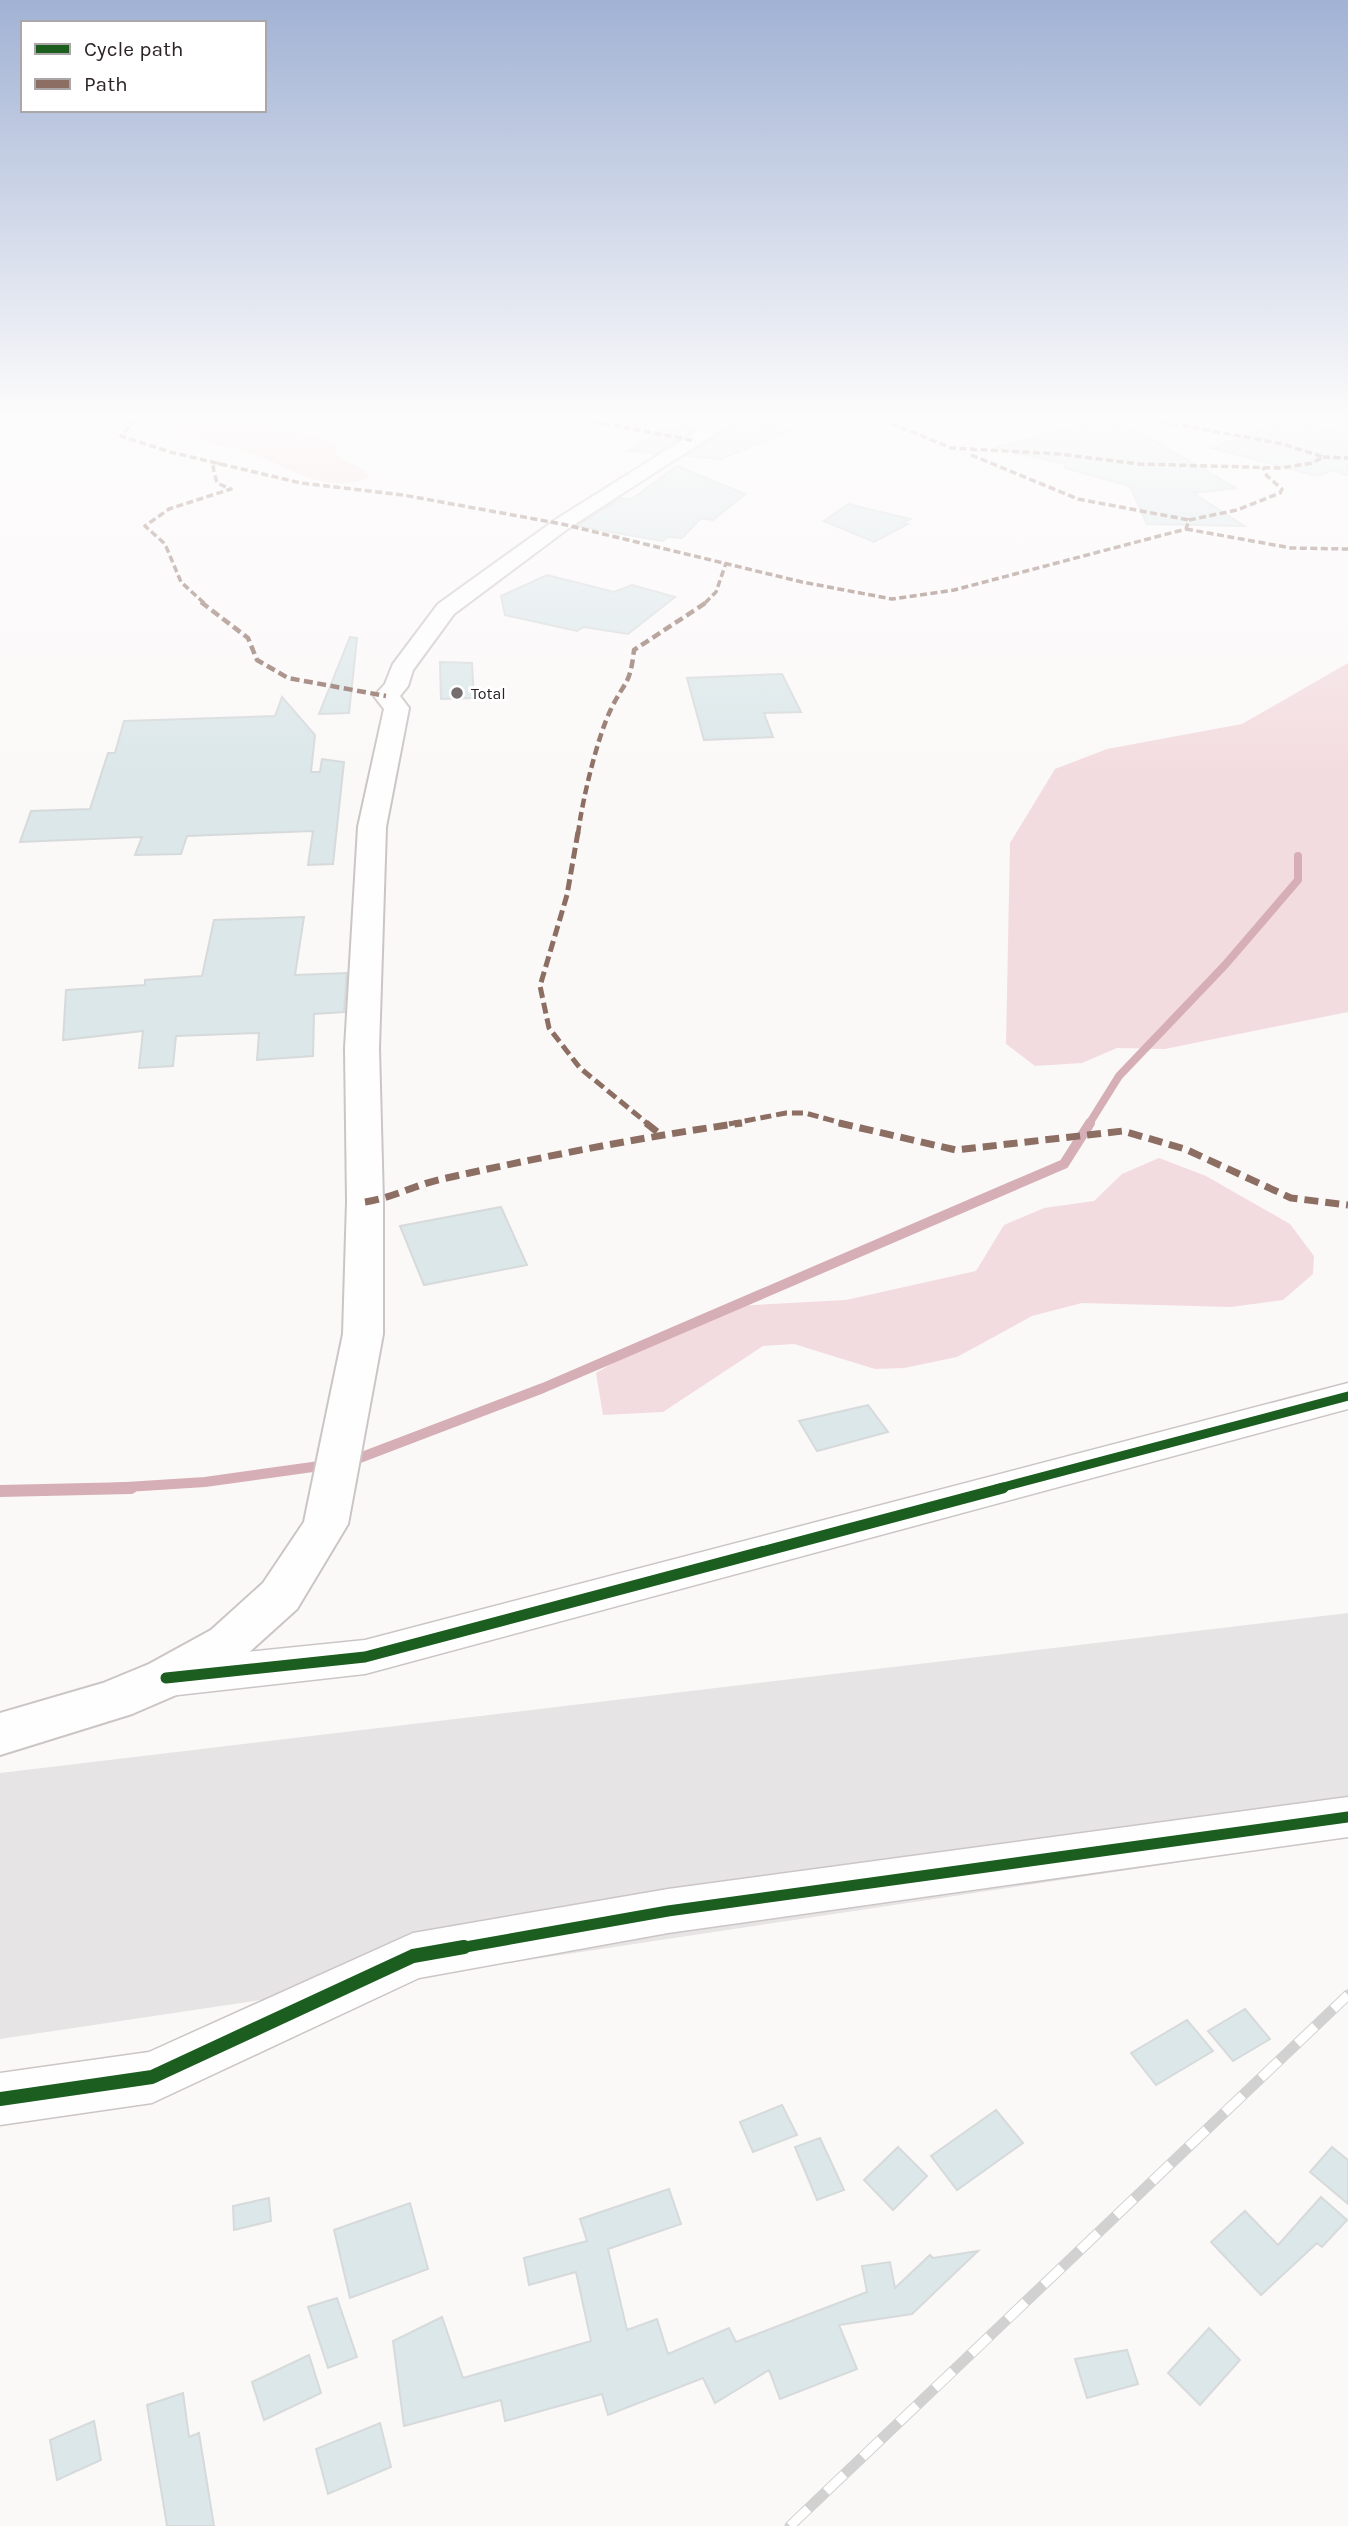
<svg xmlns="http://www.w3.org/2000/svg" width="1348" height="2526" font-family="Karla,sans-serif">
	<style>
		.green { fill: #f3dcdf }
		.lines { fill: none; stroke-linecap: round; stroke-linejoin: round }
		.stream-far2 { stroke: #d6aeb6; stroke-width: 8 }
		.stream-far1 { stroke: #d6aeb6; stroke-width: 10 }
		.stream { stroke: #d6aeb6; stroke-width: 12 }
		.runway { fill: #e6e4e4; fill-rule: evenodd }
		.building { fill: #dbe7e9; stroke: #d7dadb; stroke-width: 2 }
		.minor-casing { stroke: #ccc5c6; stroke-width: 3 }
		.major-casing { stroke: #ccc5c6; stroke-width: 4 }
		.minor { fill: #fefefe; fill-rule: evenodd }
		.major { fill: #fefefe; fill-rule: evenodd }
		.rail-casing { stroke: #d2d1d1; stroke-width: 11 }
		.rail { stroke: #fff; stroke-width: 9; stroke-dasharray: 25; stroke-linecap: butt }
		.quiet-far3 { stroke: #8d6e63; stroke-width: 3.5; stroke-dasharray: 7 3.5; stroke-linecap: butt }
		.quiet-far2 { stroke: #8d6e63; stroke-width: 4.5; stroke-dasharray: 9 4.5; stroke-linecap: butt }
		.quiet-far1 { stroke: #8d6e63; stroke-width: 5; stroke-dasharray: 11 5; stroke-linecap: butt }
		.quiet { stroke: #8d6e63; stroke-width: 7; stroke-dasharray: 14 7; stroke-linecap: butt }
		.cycleway-far2-casing { stroke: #fff; stroke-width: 13 }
		.cycleway-far1-casing { stroke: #fff; stroke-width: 16 }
		.cycleway-casing { stroke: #fff; stroke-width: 18 }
		.cycleway-far2 { stroke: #1b5e20; stroke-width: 9 }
		.cycleway-far1 { stroke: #1b5e20; stroke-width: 11 }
		.cycleway { stroke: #1b5e20; stroke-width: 14 }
		.poi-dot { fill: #746e6f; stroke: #fff; stroke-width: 2.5 }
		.labels { text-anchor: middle; stroke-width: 6; stroke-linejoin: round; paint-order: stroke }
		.far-poi-label { font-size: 16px; fill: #2c2325; stroke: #fff; text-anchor: start }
	</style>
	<rect width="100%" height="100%" fill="#fbf8f8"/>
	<path class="green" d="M164,419H274L263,424V427L331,439L339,446L334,453C344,462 359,465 369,474L368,478C325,495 294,469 255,455C228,445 198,443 171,432L165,429Z
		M1348,663V1012L1165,1049L1117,1048L1082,1063L1035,1066L1006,1044L1010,843L1055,769L1107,749L1242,724Z
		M1159,1158L1206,1176L1290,1224L1314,1256L1313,1274L1283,1300L1231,1307L1082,1303L1032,1316L957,1357L904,1368L875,1369L794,1344L763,1346L663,1412L603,1415L596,1373L663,1333L736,1306L846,1300L976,1271L1004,1225L1044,1208L1094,1201L1122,1174Z"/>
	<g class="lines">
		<path class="stream-far2" d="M1089,1124L1119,1076L1225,965L1298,880V856"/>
		<path class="stream-far1" d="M349,1462L543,1388L1064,1164L1090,1123
			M95,1489L205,1482L327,1465"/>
		<path class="stream" d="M0,1491L131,1488"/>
		<path class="runway" d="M1348,1613V1837L0,2039V1773Z"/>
	</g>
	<path class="building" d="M709,419H711L657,453L629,451L667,427L677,429L690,420L705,422Z
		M1098,420L1135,430L1236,488L1193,493L1244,526L1147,524L1130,486L1065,468V464L995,448Z
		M1288,420L1348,435V476L1333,470L1317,476L1213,448Z
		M739,422L796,428L721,459L686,456Z
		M677,466L745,494L713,520L701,518L682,538L668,537L662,541L577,526L621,498L632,499Z
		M848,504L910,519L902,523L908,524L874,542L824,521Z
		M547,575L614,592L632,585L675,597L628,634L584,627L577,631L505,615L501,596Z
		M350,637L357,638L349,713L319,714Z
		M440,662L472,663L474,698L441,699Z
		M782,674L801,712L764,713L773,737L704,740L687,678Z
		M282,697L315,735L311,772H320L322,759L344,762L333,864L308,865L313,831L187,836L181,854L135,855L142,837L20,842L31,811L90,809L108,753H115L124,721L275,716Z
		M304,917L295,975L347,973L344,1012L314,1014L313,1056L257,1060L259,1033L176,1036L173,1066L139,1068L143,1031L63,1040L66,990L145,985V980L202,976L214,920Z
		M501,1207L527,1265L424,1285L400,1226Z
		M868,1405L888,1432L817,1451L799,1421Z
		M1245,2009L1270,2039L1233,2061L1208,2031Z
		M1187,2020L1213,2051L1156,2085L1131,2053Z
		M782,2105L797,2135L753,2152L740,2122Z
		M996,2110L1023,2143L957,2190L931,2156Z
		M820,2138L844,2190L817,2200L795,2147Z
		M898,2147L927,2176L893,2210L864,2180Z
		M1332,2147L1348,2160V2204L1310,2172Z
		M669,2189L681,2224L608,2249L627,2330L657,2319L668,2354L729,2328L736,2342L867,2292L862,2266L890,2262L895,2288L930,2255L933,2258L978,2251L912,2314L839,2325L857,2369L780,2399L769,2370L715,2403L703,2378L608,2415L602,2394L505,2421L501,2400L404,2426L393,2341L442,2317L463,2378L591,2341L576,2272L529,2285L524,2258L587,2241L580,2219Z
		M1321,2197L1347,2220L1322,2247L1317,2243L1261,2295L1211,2242L1245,2211L1278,2245Z
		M269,2198L271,2221L234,2230L233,2206Z
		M410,2203L428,2269L350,2298L334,2230Z
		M337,2298L357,2357L328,2368L308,2307Z
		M1209,2328L1240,2360L1200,2405L1168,2373Z
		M1127,2350L1138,2384L1087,2398L1075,2359Z
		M309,2355L321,2393L264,2420L252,2382Z
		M183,2393L189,2437L199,2433L214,2526H167L147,2405Z
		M94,2421L101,2460L57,2480L50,2440Z
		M380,2423L391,2467L328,2494L316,2449Z"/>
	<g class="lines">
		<defs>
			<path id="minor" d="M1348,1383V1409L365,1674L169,1696L153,1691L147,1678L153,1665L169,1660L365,1640Z
				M1348,1797V1837L668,1933L419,1978L152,2103L0,2125V2073L149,2052L413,1933L668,1889Z"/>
			<path id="major" d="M716,419H738L569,528L454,614L413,670L408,686L400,696L409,708L386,827L379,1048L383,1202V1334L348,1524L297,1609L245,1656L183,1692L132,1714L0,1755V1713L103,1683L149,1664L211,1630L263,1583L304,1522L343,1334L347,1202L345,1048L358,827L384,709L374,696L385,684L393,664L438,604L555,520Z"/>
		</defs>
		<use href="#minor" class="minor-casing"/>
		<use href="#major" class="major-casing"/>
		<use href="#minor" class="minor"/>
		<use href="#major" class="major"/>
		<defs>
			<path id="rail" d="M790,2526L1348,1995"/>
		</defs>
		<use href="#rail" class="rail-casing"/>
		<use href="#rail" class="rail"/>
		<path class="quiet-far3" d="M136,419L121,436L170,452L301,483L403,495L562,524L802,582L892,599L954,590L1186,529L1189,520L1237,510L1280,493L1282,489L1267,476L1263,467
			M582,419L696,441
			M860,419L886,421L951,448L1060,454L1139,464L1281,468L1312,463L1323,457L1283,444L1148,419
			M971,455L1078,499L1189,520
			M1323,457L1348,458
			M1186,529L1291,548L1348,549
			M204,603L181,582L165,544L145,526L169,509L231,489L217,483L213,467L220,463
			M705,603L716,592L726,563"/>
		<path class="quiet-far2" d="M201,602L248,638L257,660L288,678L386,696
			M578,834C582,801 597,738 611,709C625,680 630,686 634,650L707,602"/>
		<path class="quiet-far1" d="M578,832L567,895L540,986L549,1028L580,1068L648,1124
			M729,1124L786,1113H805L845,1124"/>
		<path class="quiet" d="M646,1123L660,1134
			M839,1123L956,1150L1123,1131L1185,1149L1291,1198L1348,1205
			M365,1202C392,1198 415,1185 442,1179C541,1157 641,1137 742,1123"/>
		<defs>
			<path id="cycleway-far2" d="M996,1489L1348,1396"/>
			<path id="cycleway-far1" d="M166,1678L365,1657L1003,1488
				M454,1949L668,1911L1348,1817"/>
			<path id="cycleway" d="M0,2099L152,2077L413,1956L464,1947"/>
		</defs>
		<use href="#cycleway-far2" class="cycleway-far2-casing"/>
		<use href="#cycleway-far1" class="cycleway-far1-casing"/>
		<use href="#cycleway" class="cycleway-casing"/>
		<use href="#cycleway-far2" class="cycleway-far2"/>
		<use href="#cycleway-far1" class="cycleway-far1"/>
		<use href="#cycleway" class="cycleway"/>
	</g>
	<linearGradient id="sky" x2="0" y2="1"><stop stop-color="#a1b2d4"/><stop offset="0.54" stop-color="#fdfcfc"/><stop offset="1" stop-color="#fdfcfc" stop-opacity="0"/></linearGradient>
	<rect width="1348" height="773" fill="url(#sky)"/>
	<circle class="poi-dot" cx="457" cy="693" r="7"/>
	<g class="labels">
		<g class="far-poi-label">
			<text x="471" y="699">Total</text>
		</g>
	</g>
	<rect x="21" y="21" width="245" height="91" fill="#ffffff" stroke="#aba7a8" stroke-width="2"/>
	<rect x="35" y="44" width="35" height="10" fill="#1b5e20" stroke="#aba7a8" stroke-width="2"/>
	<text x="84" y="56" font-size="21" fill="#2c2325">Cycle path</text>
	<rect x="35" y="79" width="35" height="10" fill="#8d6e63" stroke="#aba7a8" stroke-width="2"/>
	<text x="84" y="91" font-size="21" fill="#2c2325">Path</text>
</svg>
